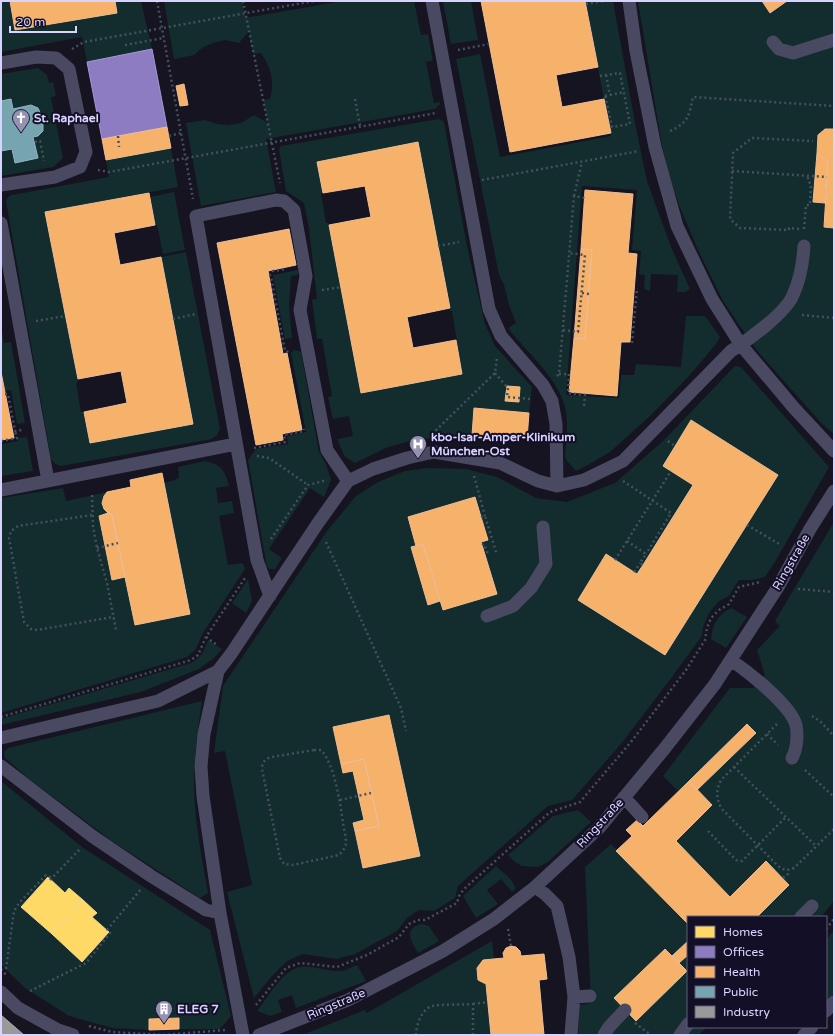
<svg xmlns="http://www.w3.org/2000/svg" width="835" height="1036" font-family="'Varela Round',sans-serif">
	<style>
		.green { fill: #132c2d; fill-rule: evenodd }
		.homes { fill: #ffd966; stroke: #f4d894 }
		.offices { fill: #8e7cc3; stroke: #a496d5 }
		.health { fill: #f6b26b; stroke: #edbc97 }
		.public { fill: #76a5af; stroke: #94b3c7 }
		.industry { fill: #999; stroke: #acabb8 }
		.lines { fill: none; stroke-linecap: round; stroke-linejoin: round }
		.path { stroke: #44505f; stroke-width: 2.5; stroke-dasharray: 2 3; stroke-linecap: butt }
		.service { stroke: #4a4962; stroke-width: 13 }
		.labels { text-anchor: middle; stroke-width: 4; stroke-linejoin: round; paint-order: stroke }
		.poi-label { font-size: 12px; font-weight: bold; fill: #d9d4ff; stroke: #130f26; text-anchor: start }
		.street-label { font-size: 12px; fill: #d9d4ff; stroke: #130f26 }
	</style>
	<rect width="100%" height="100%" fill="#161421"/>
	<path class="green" d="M1,1H10L16,30L116,12L115,1H141L152,49L87,62L82,37L1,52Z
		M164,1H242L245,18L342,1H414L421,35L428,34L433,61L426,62L434,103L440,102V104L435,109L266,139L276,192L201,206L186,123L205,120L217,124L229,125L241,123L254,115L268,123L263,100L270,99C275,81 271,68 261,53L253,54L249,31L239,43L225,40L213,43L202,48L194,55L174,59Z
		M443,1H471L478,40L451,44Z
		M585,1H613L636,128L647,181L671,247L690,289L685,292H677L678,275L651,274L650,291L644,289L645,275L639,274L641,251L632,250L637,190L582,186L566,395L619,398L621,375H634L636,364L681,367L686,316H705L720,337L716,344L689,376L650,416L610,452L588,465L576,471L567,461L565,457C566,441 569,423 565,407C556,375 527,353 508,328L516,323L509,305L504,285L499,275L456,59L480,54L500,157L611,136Z
		M638,1H762L770,13L787,1H834V129H825L818,135L813,202L825,203L824,227L834,228V434L823,425L759,353L748,338L723,301L698,250L679,205L670,178L662,146Z
		M38,68L47,75L49,83L53,82L56,96L51,97L63,158L53,167L1,176V151L12,149L15,163L38,158L33,137C48,133 43,119 38,108L31,105L13,109L11,99L1,101V74Z
		M439,119L444,122L468,251L485,324L495,346L532,387L529,413L474,408L471,441L421,438L388,447L355,463L345,457L337,439L353,436L349,416L333,419L328,397L332,396L322,339H317L312,300L317,299L309,228L304,203L286,191L279,149L281,146ZM418,143L450,311H452L462,374L361,393L329,225L328,223H326L321,194L323,193L317,162Z
		M171,148L178,187L46,212L78,379V382L76,383L81,412H84L90,443L193,424L161,257L186,252L220,429L217,435L212,439L61,466L55,464L51,459L6,201L8,197L12,195L109,177L106,160Z
		M174,192L185,250L163,254L157,225H155L150,197Z
		M298,270V275L291,276L289,307L292,338L285,339L273,275Z
		M1,325L4,343L11,342L25,423L17,424L11,390L5,391L1,372Z
		M295,350L301,352L319,452L326,464L331,480L324,497L310,488L269,549L282,558L275,569H270L267,567L248,460L256,449L288,444L287,436L306,432L291,353Z
		M735,366L741,367L829,467L775,562L765,577L752,580H739L729,596L719,601L709,613L703,627L702,636L672,677L621,744L572,800L548,806L458,886L455,898L434,911L419,910L407,918L397,931L355,954L337,959L303,954L287,961L272,976L254,998L227,892L252,885L225,751L214,753L223,686L327,531L356,496L378,482L405,471L428,468L466,469L497,477L536,498L567,502L615,483L663,441Z
		M27,437L33,471L1,476V444L18,441V438Z
		M205,461C220,464 226,471 229,486L216,488L218,503L232,501L234,513L219,516L228,565L243,563L245,569L203,633L196,649L187,657L1,713V498L63,488L66,501L107,492C100,499 101,506 108,513L99,516L112,579L125,577L135,625L190,614L163,483L175,480L179,477L178,467Z
		M834,522V901L821,917H757L789,885L767,862L730,897L676,841L712,805L697,790L756,733L747,724L678,791L663,776L730,688H753L765,675L757,650L780,626L775,621Z
		M248,579L252,601L246,613L232,603Z
		M731,608L747,617L726,648L711,639C713,623 717,616 731,608Z
		M208,640L222,649L214,658L199,669L141,692L1,725V719L191,663C202,657 204,651 208,640Z
		M202,701C198,728 194,756 194,783C194,820 202,857 208,893L200,898L112,841L29,779L5,758L4,752L8,748Z
		M1,781L82,847L210,930L231,1016L220,1029H179V1018L149,1019V1030L112,1028L69,1016L25,988L1,965Z
		M578,810L591,822L548,862L538,867L522,866L515,862L508,855L553,816Z
		M611,844L688,924V941L672,956L664,949L614,998L636,1021L687,971L679,963L688,955V1027H707L699,1035H578L580,1005L591,1003L585,867Z
		M496,866C503,873 515,880 515,890L512,892L501,879L487,890L498,904L476,918L463,896Z
		M422,924L429,926L439,941L418,953C412,942 402,928 422,924Z
		M834,930V993L826,1002V940Z
		M492,941L494,959L483,960L477,968L478,980L486,984L491,1035H302L365,1010L367,1013Z
		M357,965L366,981L296,1008L292,995L278,1000L282,1012L270,1016L257,1011C267,998 280,976 294,969C308,962 325,972 340,971C345,971 352,967 357,965Z"/>
	<path class="homes" d="M48,877L65,893L69,888L83,900L52,934L21,907Z
		M83,900L97,913L92,917L109,932L82,962L52,934Z"/>
	<path class="offices" d="M152,49L167,127L102,139L87,62Z"/>
	<path class="health" d="M10,1H115L117,13L15,30Z
		M481,1H585L598,67L556,75L562,107L604,99L611,133L510,152Z
		M762,1H787L770,13Z
		M184,84L188,105L180,106L176,86Z
		M167,127L171,148L106,160L102,139Z
		M825,129H834V228L824,227L828,162L817,153L818,135Z
		M418,142L450,308L407,317L413,348L456,340L462,374L361,393L329,225L371,217L365,186L323,193L317,162Z
		M817,153L828,162L825,203L813,202Z
		M585,190L633,194L628,253L637,254L630,342H621L617,396L569,392L574,338L585,339L592,250L581,249Z
		M149,193L155,225L114,233L120,265L161,257L193,424L90,443L84,412L127,403L121,371L78,379L45,212Z
		M289,229L296,265L268,271L283,354L287,353L302,430L282,434L283,440L256,445L217,243Z
		M581,249L592,250L585,339L574,338Z
		M1,372L14,438L1,440Z
		M507,386L520,387L519,402L505,401Z
		M474,408L529,413L527,439L472,435Z
		M691,420L778,475L665,655L578,600L606,554L637,574L643,565L693,485L663,466Z
		M162,473L190,614L135,625L112,515L108,513L104,509L102,503L104,496L107,492L131,487L130,480Z
		M475,497L488,540L481,542L482,545L497,594L443,610L423,544L416,546L408,517Z
		M108,513L112,515L125,577L112,580L99,516Z
		M423,544L440,601L428,605L411,547Z
		M389,715L420,856L363,868L355,831L379,826L364,759L341,764L333,727Z
		M747,724L756,733L697,790L689,781Z
		M364,759L379,826L355,831L353,823L364,820L353,771L343,773L341,764Z
		M689,781L712,805L676,841L730,897L766,861L789,885L757,917H688V924L616,851L632,836L626,830L637,820L643,826Z
		M688,941V955L679,963L672,956Z
		M511,946L516,947L520,951L521,956L544,954L547,979L539,980L544,1035H491L486,984L478,980L477,968L483,960L504,958L503,953L506,948Z
		M665,949L687,971L636,1021L614,998Z
		M179,1018V1029L149,1030V1019Z"/>
	<path class="public" d="M11,99L13,109L31,105L38,108L43,119V131L38,136L33,137L38,158L15,163L12,149L1,151V101Z"/>
	<path class="industry" d="M1,1015L24,1035H1Z"/>
	<g class="lines">
		<path class="path" d="M157,1L193,199
			M243,1L280,183
			M586,4L604,1
			M125,45L164,38
			M72,49L84,42L314,1
			M458,50L489,44
			M606,75L610,95
			M600,76L620,73L630,124L612,127L605,96H604
			M605,96L624,92
			M355,99L360,126
			M670,131C688,123 689,116 693,97L834,106
			M118,136L119,147
			M169,136L181,133
			M35,142L40,141L44,161
			M98,170L109,172L436,113
			M732,171L827,177
			M482,180L639,151
			M574,196L582,162
			M799,229L789,228V230L740,228L730,219L733,153L752,138L813,141
			M804,229L806,205H810L811,184L808,181V176
			M438,246L459,242
			M273,270V271L286,269
			M269,275H270L271,277L285,351L289,352
			M322,290L341,287
			M582,293L589,294
			M802,315L834,318
			M173,319L196,314
			M36,321L65,316
			M563,330L578,332L585,255L569,253
			M632,343L637,288
			M495,373L508,388L507,397L531,399
			M559,374H569L568,393L585,395L584,406
			M557,376L559,374L574,196L585,198
			M5,394H8L15,431L22,430
			M432,434L495,373L497,358
			M1,441L17,438L15,431
			M668,441L675,446
			M254,448L285,442L284,435L304,431V429
			M257,456L269,458L308,485
			M474,476L485,516
			M623,481L671,513L646,554
			M92,495L93,526L97,548L107,583L116,630
			M92,515L18,526L11,531L9,538L24,622L31,629L37,630L113,617
			M481,517L485,516L496,552
			M747,525L781,545
			M271,539L308,485L327,480
			M627,541L646,554L640,563L643,565
			M326,542L401,708L406,731
			M482,545L484,544L488,554
			M97,548L118,543
			M615,560L671,471
			M634,572L640,563
			M798,589L834,592
			M206,637L217,645
			M812,716L820,721L834,736
			M1,717L191,660L198,655L206,637L245,578
			M777,724L721,780C716,790 716,797 721,808L777,865C783,870 786,871 794,868L834,829
			M767,734L778,745
			M314,750H321C335,765 340,803 343,823C344,829 346,836 346,842C346,847 343,851 339,855L293,865L284,864L280,858L262,769C262,762 266,758 272,757Z
			M734,767L816,846
			M805,770L834,797
			M340,800L371,793
			M708,831L736,860L742,861L786,817
			M783,878L788,874V871
			M50,880L81,848
			M508,929L511,946
			M826,929L834,919
			M107,930L141,889
			M1,969L6,975
			M6,969L14,911L19,903L46,875L52,878
			M30,991L86,963L110,933L107,929
			M473,1004L488,1002
			M256,1005L286,968L300,963L337,967L367,955L399,937L409,924L418,920H425L457,903L459,896L464,889L550,812L580,802L631,742L686,670L705,640L707,628L711,618L719,610L729,604L739,587L760,582
			M635,1023L651,1035
			M89,1026L112,1032L164,1035L225,1030
			M416,1035C416,1025 422,1009 432,1006C441,1004 463,1005 473,1004V1035"/>
		<path class="service" d="M432,1L489,309L501,336L543,385L552,401L556,424L557,486
			M629,1L636,51L655,147L677,226L712,299L741,345L794,408L834,451
			M773,42L779,49L793,53L834,40
			M1,63L36,57L56,58L69,69L86,152L80,167L55,177L1,185
			M1,223L48,481
			M1,490L236,444
			M270,596L257,560L196,216L276,200L284,201L294,210L306,276L300,310L327,450L348,481
			M487,616L513,606L531,588L546,564L543,527
			M731,660C748,672 790,704 796,725C798,735 797,749 792,758
			M218,671L204,734L201,766L203,796L220,913L243,1035
			M1,738L158,701L218,671L231,654L318,523L348,481L373,469L407,458L434,452L500,463L538,481L557,486L584,480L623,461L731,351C748,340 786,313 793,295C800,280 803,262 804,246
			M1,766L92,836L151,876L206,910L220,913
			M624,797L642,817
			M535,887L545,894L557,906L569,957L574,997L571,1035
			M801,917L812,906
			M1,992L18,1008L58,1030L73,1035
			M574,997L590,996
			M826,1011L834,1002
			M259,1035L348,1000L443,951L494,919L535,887L599,828L665,748L715,684L778,587L810,529L834,491
			M604,1035L609,1027L625,1010
			M680,1035L688,1024
			M804,1035L812,1027"/>
	</g>
	<defs>
		<symbol id="church-pin" viewBox="-11 -11 22 30"><path d="M0 17L-7.5 6A9.5 9.5 0 1 1 7.5 6Z" fill="#9591b1" stroke="#130f26"/><path d="M-1.2-6h2.4v3.5h3.3v2.4h-3.3V6h-2.4V-.1h-3.3v-2.4h3.3Z" fill="#fff"/></symbol>
		<symbol id="hospital-pin" viewBox="-11 -11 22 30"><path d="M0 17L-7.5 6A9.5 9.5 0 1 1 7.5 6Z" fill="#9591b1" stroke="#130f26"/><path d="M-5-5h3v3.5h4V-5h3V5h-3V1.5h-4V5h-3Z" fill="#fff"/></symbol>
		<symbol id="building-pin" viewBox="-11 -11 22 30"><path d="M0 17L-7.5 6A9.5 9.5 0 1 1 7.5 6Z" fill="#9591b1" stroke="#130f26"/><path d="M-4-6H4V6H1V3H-1V6H-4ZM-2.5-4.3h1.7v1.8h-1.7ZM.8-4.3h1.7v1.8H.8ZM-2.5-1h1.7V.8h-1.7ZM.8-1h1.7V.8H.8Z" fill="#fff"/></symbol>
	</defs>
	<g fill-rule="evenodd">
		<use href="#church-pin" x="11" y="108" width="20" height="27"/>
		<use href="#hospital-pin" x="408" y="434" width="20" height="27"/>
		<use href="#building-pin" x="154" y="999" width="20" height="27"/>
	</g>
	<g class="labels">
		<g class="poi-label">
			<text x="34" y="122">St. Raphael</text>
			<text x="431" y="441">kbo-Isar-Amper-Klinikum<tspan x="431" dy="14">München-Ost</tspan></text>
			<text x="177" y="1013">ELEG 7</text>
		</g>
		<g class="street-label">
			<text transform="translate(791 562) rotate(-60)" y="4">Ringstraße</text>
			<text transform="translate(600 823) rotate(-47)" y="4">Ringstraße</text>
			<text transform="translate(336 1004) rotate(-23)" y="4">Ringstraße</text>
		</g>
	</g>
	<rect width="835" height="1036" fill="none" stroke="#d9d4ff" stroke-width="4"/>
	<rect x="687" y="916" width="140" height="112" fill="#130f26" stroke="#625e7d"/>
	<rect x="695" y="926" width="20" height="12" fill="#ffd966" stroke="#625e7d"/>
	<text x="723" y="936" font-size="12" fill="#d9d4ff">Homes</text>
	<rect x="695" y="946" width="20" height="12" fill="#8e7cc3" stroke="#625e7d"/>
	<text x="723" y="956" font-size="12" fill="#d9d4ff">Offices</text>
	<rect x="695" y="966" width="20" height="12" fill="#f6b26b" stroke="#625e7d"/>
	<text x="723" y="976" font-size="12" fill="#d9d4ff">Health</text>
	<rect x="695" y="986" width="20" height="12" fill="#76a5af" stroke="#625e7d"/>
	<text x="723" y="996" font-size="12" fill="#d9d4ff">Public</text>
	<rect x="695" y="1006" width="20" height="12" fill="#999999" stroke="#625e7d"/>
	<text x="723" y="1016" font-size="12" fill="#d9d4ff">Industry</text>
	<path d="M10 26v6h66v-6" fill="none" stroke="#d9d4ff" stroke-width="2"/>
	<text x="16" y="26" font-size="12" fill="#d9d4ff" stroke="#130f26" stroke-width="3" paint-order="stroke">20 m</text>
</svg>
